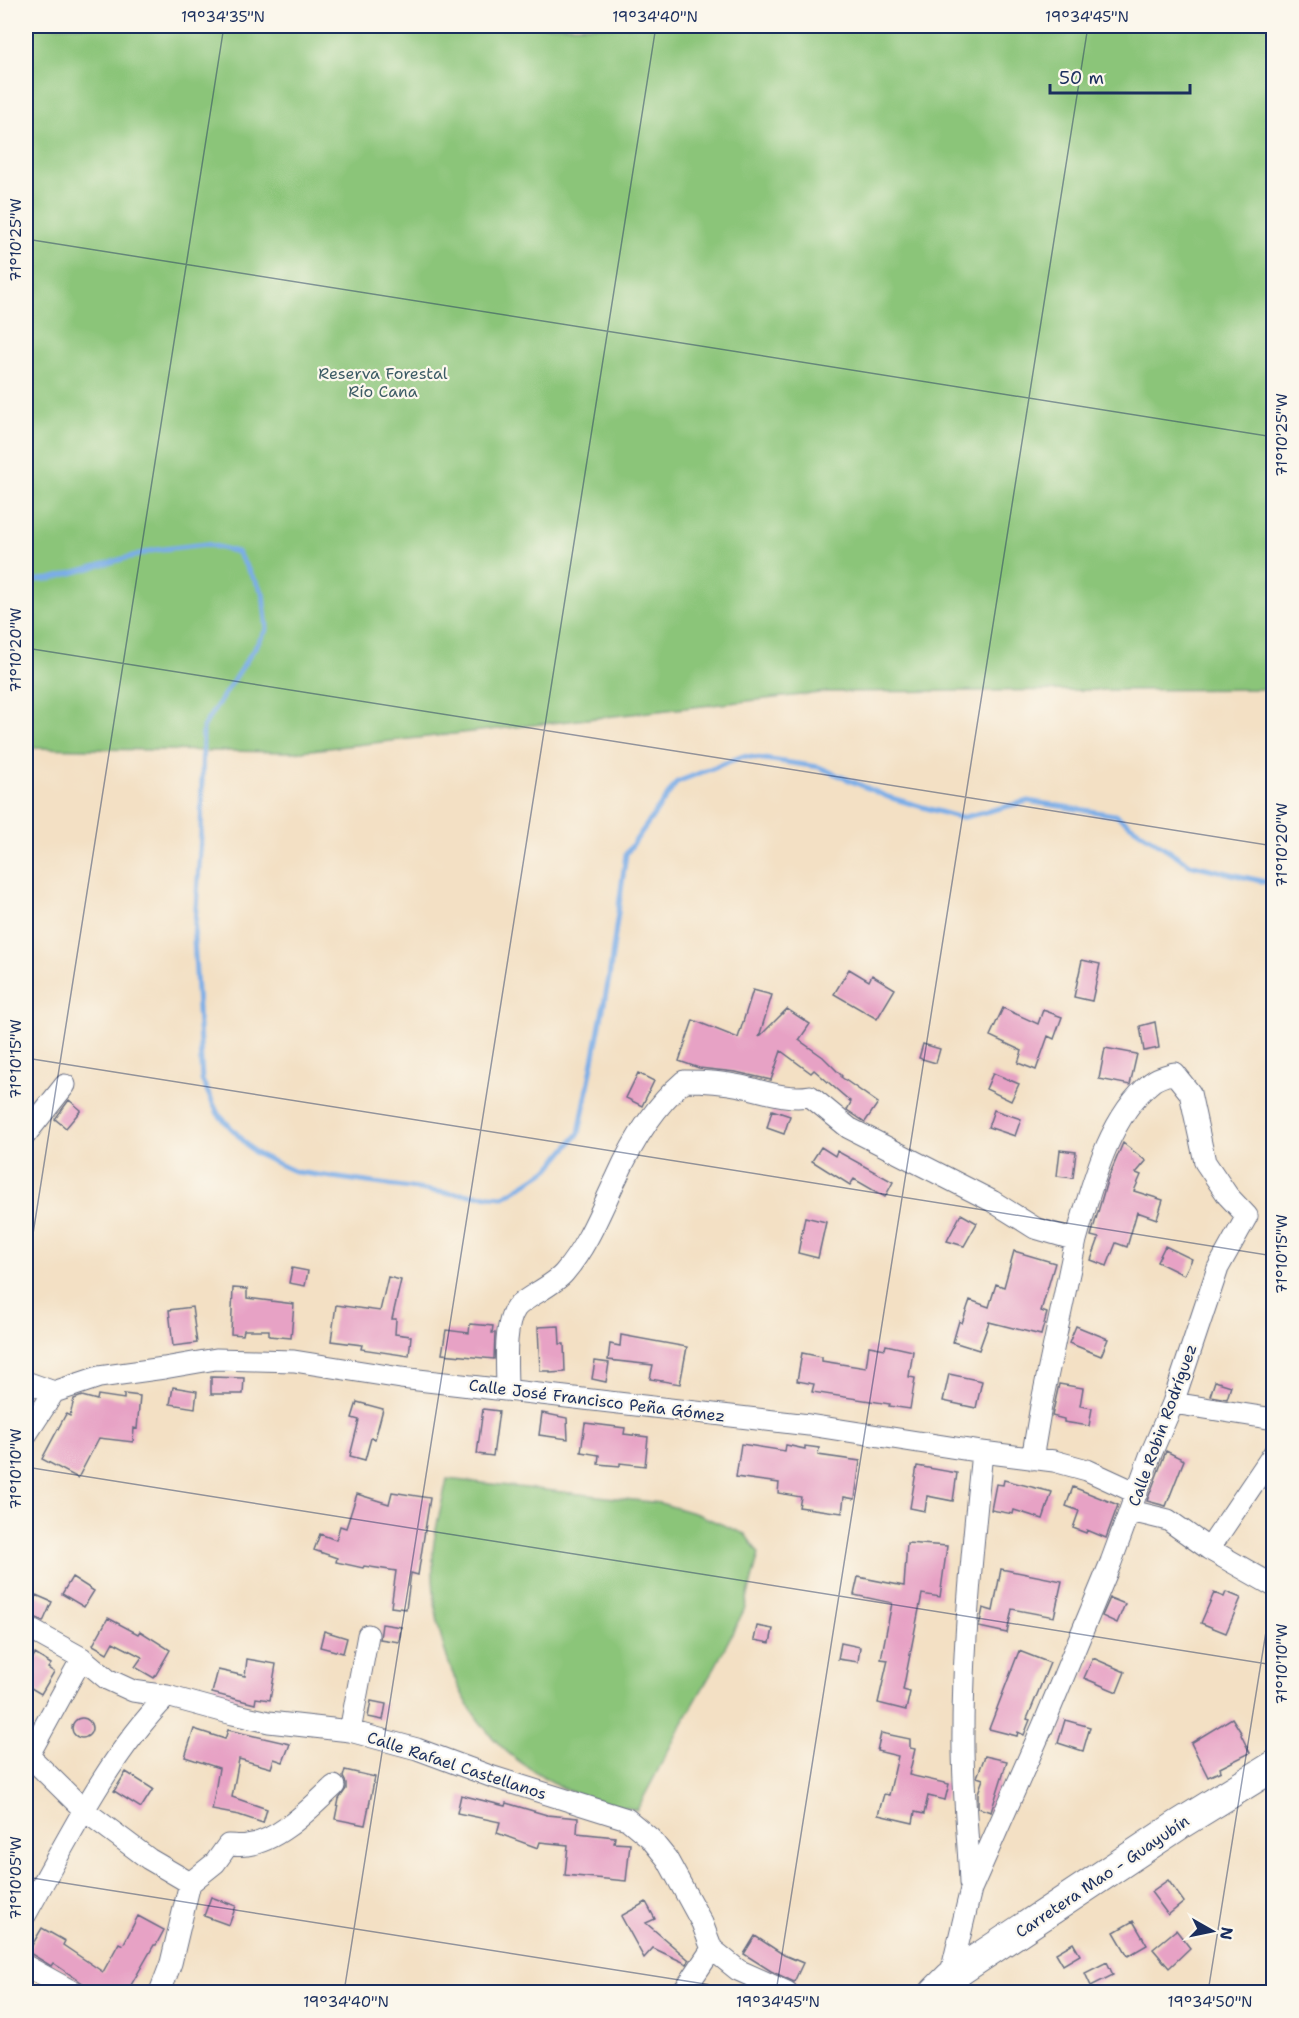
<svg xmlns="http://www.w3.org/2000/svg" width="1299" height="2018" font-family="'Shantell Sans',sans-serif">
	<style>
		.green { fill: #8bc579; stroke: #537a6c; stroke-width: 1.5 }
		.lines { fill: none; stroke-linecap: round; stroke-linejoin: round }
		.stream { stroke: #7aade7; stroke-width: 5 }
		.building { fill: #e7a2c5 }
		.minor-casing { stroke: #676d82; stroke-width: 23 }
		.secondary-casing { stroke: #676d82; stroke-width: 32 }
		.minor { stroke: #fff; stroke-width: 21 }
		.secondary { stroke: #fff; stroke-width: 30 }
		.ticks { fill: none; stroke: #1b2f5e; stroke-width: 1.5; stroke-opacity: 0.45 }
		.labels { text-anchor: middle; stroke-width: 4.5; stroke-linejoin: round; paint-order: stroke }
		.park-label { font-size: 16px; fill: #3d5c66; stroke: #fbf7ec }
		.street-label { font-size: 16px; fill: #1b2f5e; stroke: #fbf7ec }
		.neatline { fill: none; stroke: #1b2f5e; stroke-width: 2 }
		.ticks-label { font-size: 15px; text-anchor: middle; fill: #1b2f5e }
	</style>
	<rect width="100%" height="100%" fill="#fbf7ec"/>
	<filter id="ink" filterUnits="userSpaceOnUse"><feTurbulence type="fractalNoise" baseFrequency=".0167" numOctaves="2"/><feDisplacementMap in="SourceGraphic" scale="12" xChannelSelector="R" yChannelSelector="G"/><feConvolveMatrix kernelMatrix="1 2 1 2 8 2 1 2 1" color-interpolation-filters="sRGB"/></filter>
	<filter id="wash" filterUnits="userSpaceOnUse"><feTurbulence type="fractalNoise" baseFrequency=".008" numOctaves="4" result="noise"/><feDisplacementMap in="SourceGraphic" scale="24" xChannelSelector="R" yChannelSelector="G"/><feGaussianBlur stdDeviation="1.35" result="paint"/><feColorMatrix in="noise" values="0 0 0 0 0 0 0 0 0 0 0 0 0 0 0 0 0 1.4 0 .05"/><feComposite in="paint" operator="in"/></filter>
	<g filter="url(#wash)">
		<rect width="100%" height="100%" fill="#f3e0c4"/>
		<path class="green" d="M26,26H1273V689L828,692L293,752L26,748Z
			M447,1479L660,1503L697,1514L745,1534L759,1554L744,1610L716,1665L680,1728L637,1810C614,1805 589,1800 567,1790C550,1781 515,1761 502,1747C450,1698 431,1624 433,1555C433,1533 443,1501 447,1479Z"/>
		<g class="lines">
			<path class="stream" d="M26,581L50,579L155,550L206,544L237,552L263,593L267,629L203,727L201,836L194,938L202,1080L218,1114L255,1153L296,1172L446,1193L504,1197L549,1169L579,1133L609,978L626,854L677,782L743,756L819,767L888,797L961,818L1028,801L1115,815L1189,864L1274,884"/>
		</g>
		<g id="blocks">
			<path class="building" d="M1082,960L1100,964L1092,1001L1074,997Z
				M849,969L869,981L872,975L895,989L877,1019L834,994Z
				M753,990L772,995L759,1037L787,1009L810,1024L799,1040L823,1057L842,1076L841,1077L878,1103L865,1122L847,1110L851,1102L814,1070L811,1073L781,1051L771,1080L736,1072L699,1068L679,1061L693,1020L738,1038Z
				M1003,1008L1038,1024L1043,1010L1062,1017L1054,1039L1048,1036L1036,1070L1018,1063L1022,1051L990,1036Z
				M1155,1022L1159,1048L1144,1051L1140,1026Z
				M923,1044L940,1049L936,1063L919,1058Z
				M1105,1048L1137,1054L1130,1085L1099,1079Z
				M638,1073L654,1081L642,1106L626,1098Z
				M993,1073L1019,1084L1011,1101L986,1089Z
				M69,1100L81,1110L66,1128L55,1119Z
				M772,1110L790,1116L784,1134L767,1128Z
				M994,1110L1021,1119L1015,1136L988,1127Z
				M1123,1143L1146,1161L1136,1173L1141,1175L1134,1191L1163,1200L1157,1219L1137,1212L1127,1247L1116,1243L1107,1266L1091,1260L1099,1238L1091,1236L1107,1181Z
				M821,1147L835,1156L837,1151L893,1182L885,1197L854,1179L850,1185L812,1161Z
				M1060,1150L1076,1152L1073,1178L1057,1176Z
				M961,1214L977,1223L964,1246L947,1241Z
				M805,1217L826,1222L818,1258L798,1253Z
				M1165,1246L1192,1259L1184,1275L1157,1262Z
				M1014,1251L1055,1263L1041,1311L1047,1313L1041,1335L989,1322L979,1350L953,1342L959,1321L962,1323L970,1300L989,1307L996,1284L1004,1287Z
				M292,1268L308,1271L305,1286L289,1283Z
				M388,1277L401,1280L392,1319H396L395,1334L411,1336L409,1356L361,1349L362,1345L331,1341L336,1305L380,1311Z
				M233,1288L247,1289V1298L294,1304L291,1338L269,1336V1330H244L243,1335L231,1334Z
				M192,1307L197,1343L173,1346L169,1310Z
				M470,1324L493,1326L492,1333H495L494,1359L442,1354L446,1330L469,1333Z
				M559,1326L560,1344H564L565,1372L550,1373V1371H540L538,1327Z
				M1076,1326L1108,1339L1101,1356L1069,1343Z
				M621,1335L687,1347L680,1384L650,1379L653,1365L608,1360L610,1344L620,1346Z
				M886,1345L913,1351L909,1377L915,1378L910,1409L889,1406L890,1404L812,1392L814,1384L797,1381L802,1353L822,1357V1361L866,1368L869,1346L885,1349Z
				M595,1361L609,1363L606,1382L592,1379Z
				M949,1374L982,1381L976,1408L943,1401Z
				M211,1377L244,1378L243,1394H211Z
				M1215,1381L1231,1386L1227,1399L1210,1396Z
				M1059,1384L1083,1388L1080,1406L1092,1408L1089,1426L1064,1422V1419L1052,1416Z
				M173,1387L197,1391L195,1408L170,1404Z
				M124,1394L140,1396L137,1429L134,1428L133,1442L99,1438L78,1478L42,1459L66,1414L70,1416L74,1399L82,1396L97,1400L98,1395L124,1399Z
				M357,1402L383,1409L375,1439L371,1438L365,1460L350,1456L359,1420L352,1418Z
				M483,1409L499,1411L493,1456L477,1454Z
				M542,1413L567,1418L568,1439L539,1435Z
				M585,1423L625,1428L624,1434L648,1437L645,1466L620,1463V1466L598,1464L599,1455L581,1452Z
				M741,1444L785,1451L786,1445L805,1449V1446L819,1448L818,1455L860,1461L855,1499L844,1497L842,1513L799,1507L801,1497L778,1493L779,1483L736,1477Z
				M1166,1451L1184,1460L1166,1506L1147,1501Z
				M917,1466L957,1473L953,1501L927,1496L925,1511L910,1508Z
				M1004,1480L1052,1492L1043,1519L1014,1510L1013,1514L991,1510L996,1484L1003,1485Z
				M1073,1487L1118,1505L1106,1538L1087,1530L1086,1533L1073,1528L1079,1511L1066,1506Z
				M392,1492L430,1498L418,1575L411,1573L406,1609L391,1607L396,1571L364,1566L363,1568L336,1562L337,1558L314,1550L320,1534L336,1540L340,1526L346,1528L357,1494L389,1504Z
				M907,1543L947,1546L940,1597L922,1594L903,1690L910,1692L906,1710L878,1703L888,1660L881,1659L892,1603L854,1595L858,1577L904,1586Z
				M1001,1569L1062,1581L1054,1617L1012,1609L1007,1633L979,1627L983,1608L993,1611Z
				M72,1577L94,1591L84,1607L62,1594Z
				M1226,1592L1241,1598L1226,1633L1201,1623L1214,1593L1224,1597Z
				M36,1595L52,1602L43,1622L27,1614Z
				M1110,1598L1125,1604L1117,1623L1102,1616Z
				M108,1618L138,1634L140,1631L170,1650L154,1678L135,1667L142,1657L113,1642L107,1653L93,1645Z
				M382,1624L401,1627L399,1642L380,1639Z
				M757,1626L773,1629L770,1643L754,1640Z
				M324,1631L347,1638L343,1653L320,1647Z
				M841,1643L860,1647L858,1662L838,1659Z
				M1019,1651L1050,1663L1027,1719L1030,1720L1024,1735L1018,1732L1017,1736L989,1729Z
				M35,1654L51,1664L48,1668L54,1672L41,1694L26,1685V1668Z
				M1093,1658L1125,1672L1117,1692L1084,1678Z
				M247,1659L276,1664L270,1700L256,1698L255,1704L212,1693L218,1670L245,1676Z
				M371,1701L386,1704L383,1720L368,1717Z
				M72 1728a10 10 0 1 1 20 0a10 10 0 1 1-20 0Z
				M1232,1718L1242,1734L1241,1735L1250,1753L1220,1768L1221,1771L1208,1777L1191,1743Z
				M1065,1720L1090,1727L1083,1751L1058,1743Z
				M194,1729L225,1739L228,1730L290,1744L283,1762L274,1759L271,1768L239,1759L232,1797L267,1809L263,1823L239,1815L212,1810L219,1768L185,1757Z
				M881,1733L910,1739V1748L915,1749L909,1775L949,1784L945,1800L928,1796L924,1814L915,1812L913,1823L878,1815L884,1794L889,1795L898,1756L877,1751Z
				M985,1756L1007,1761L991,1812L978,1808V1793L983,1779L977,1777Z
				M345,1770L375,1777L365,1825L335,1819L339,1799L346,1789V1783L343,1777Z
				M126,1772L153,1789L141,1808L114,1791Z
				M461,1795L505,1806L506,1803L547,1815L578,1818L577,1833L615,1837L614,1843L630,1844L626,1881L565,1875L568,1845L540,1842L538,1848L497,1833L500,1822L457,1813Z
				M1168,1880L1184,1902L1168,1915L1151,1892Z
				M211,1897L236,1906L229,1925L204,1916Z
				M646,1902L655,1919L646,1923L689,1960L687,1964L653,1948L644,1958L621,1916Z
				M138,1916L164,1930L156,1945H154L127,1992H96L53,1963L51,1966L28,1952L42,1928L65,1941L63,1945L103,1972L119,1943L123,1945Z
				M1133,1921L1147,1945L1128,1956L1114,1932Z
				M1176,1930L1190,1948L1169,1968L1153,1949Z
				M755,1936L784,1955L803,1963L794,1982L771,1971L744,1954Z
				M1073,1943L1080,1955L1063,1965L1056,1953Z
				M1107,1962L1113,1975L1091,1986L1085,1973Z"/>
		</g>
	</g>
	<g filter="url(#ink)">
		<use href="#blocks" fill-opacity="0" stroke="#676d82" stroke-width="1.5"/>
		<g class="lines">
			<defs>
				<path id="minor" d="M26,1134L65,1085
					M26,1382L54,1392
					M507,1389C507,1368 503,1326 516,1308C524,1298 553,1286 564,1273C588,1245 601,1210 617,1177C633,1141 654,1107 684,1081C703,1081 722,1082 741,1086C764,1091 786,1100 810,1096L849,1128L992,1201L1035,1228L1076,1240L1041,1406L1032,1459
					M54,1392L99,1377L164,1368L216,1359L294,1361L401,1378L809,1425L982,1452L1054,1461L1087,1470L1137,1493
					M1173,1403L1274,1419
					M26,1435L54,1392
					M1131,1511L1168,1520L1209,1549L1274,1586
					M1209,1549L1274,1453
					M26,1627L82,1658L107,1679L133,1691L167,1696L233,1714L269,1722L350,1731L417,1749L490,1776L627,1819L650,1838L667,1859L702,1923L712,1949L738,1970L787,1992
					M350,1731L368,1635
					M26,1753L85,1811L149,1859L190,1883L215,1863L228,1845C234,1845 241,1846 247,1845C280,1841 311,1807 334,1786
					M26,1760L82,1658
					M970,1883C968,1833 962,1782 963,1732C963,1638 973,1545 982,1452
					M26,1914C68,1839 107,1758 167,1696
					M26,1966L73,1992
					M950,1977L971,1889L1043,1726L1111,1562L1150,1456L1173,1403L1218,1268L1247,1216L1228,1196L1205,1162L1190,1093L1174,1073C1167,1075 1158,1077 1152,1082C1108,1117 1091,1188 1076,1240
					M160,1992L171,1963L190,1883
					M683,1992L712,1949"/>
				<path id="secondary" d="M935,1992L950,1977L1180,1824L1274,1766"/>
			</defs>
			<use href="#minor" class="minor-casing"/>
			<use href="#secondary" class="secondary-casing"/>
			<use href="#minor" class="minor"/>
			<use href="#secondary" class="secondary"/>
		</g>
	</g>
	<path class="ticks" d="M1264,26L1274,27M26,239L1274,437M26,648L1274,846M26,1058L1274,1256M26,1278L224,26M26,1467L1274,1665M26,1877L756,1992M344,1992L656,26M776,1992L1088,26M1208,1992L1274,1582"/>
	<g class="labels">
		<g class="park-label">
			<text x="383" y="379">Reserva Forestal<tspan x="383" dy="18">Río Cana</tspan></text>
		</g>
		<g class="street-label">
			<text transform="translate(597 1400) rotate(7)" y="6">Calle José Francisco Peña Gómez</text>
			<text transform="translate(1162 1425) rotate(-70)" y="6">Calle Robin Rodríguez</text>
			<text transform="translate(457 1765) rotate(18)" y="6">Calle Rafael Castellanos</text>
			<text transform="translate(1102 1876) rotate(-34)" y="6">Carretera Mao - Guayubín</text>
		</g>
	</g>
	<rect width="1299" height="2018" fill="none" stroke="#fbf7ec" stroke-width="66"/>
	<g transform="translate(1212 1931) rotate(99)" stroke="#fbf7ec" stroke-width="4.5" paint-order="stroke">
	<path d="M0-4.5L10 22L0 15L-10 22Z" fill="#1b2f5e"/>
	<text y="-9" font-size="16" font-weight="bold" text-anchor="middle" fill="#1b2f5e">N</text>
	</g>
	<path d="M1050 84v9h140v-9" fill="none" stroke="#1b2f5e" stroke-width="3"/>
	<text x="1059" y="84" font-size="18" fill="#1b2f5e" stroke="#fbf7ec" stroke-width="4.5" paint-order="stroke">50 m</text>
	<rect x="33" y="33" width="1233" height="1952" class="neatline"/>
	<g class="ticks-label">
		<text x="223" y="22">19°34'35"N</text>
		<text x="655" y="22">19°34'40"N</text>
		<text x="1087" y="22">19°34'45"N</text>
		<text transform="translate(16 240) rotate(-90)" y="5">71°10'25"W</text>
		<text transform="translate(1282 435) rotate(-90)" y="5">71°10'25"W</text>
		<text transform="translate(16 650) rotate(-90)" y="5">71°10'20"W</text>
		<text transform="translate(1282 845) rotate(-90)" y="5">71°10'20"W</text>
		<text transform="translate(16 1059) rotate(-90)" y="5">71°10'15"W</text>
		<text transform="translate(1282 1254) rotate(-90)" y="5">71°10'15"W</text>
		<text transform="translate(16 1469) rotate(-90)" y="5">71°10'10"W</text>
		<text transform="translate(1282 1664) rotate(-90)" y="5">71°10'10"W</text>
		<text transform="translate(16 1878) rotate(-90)" y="5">71°10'05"W</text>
		<text x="346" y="2007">19°34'40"N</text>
		<text x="778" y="2007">19°34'45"N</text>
		<text x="1210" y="2007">19°34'50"N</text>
	</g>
</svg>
